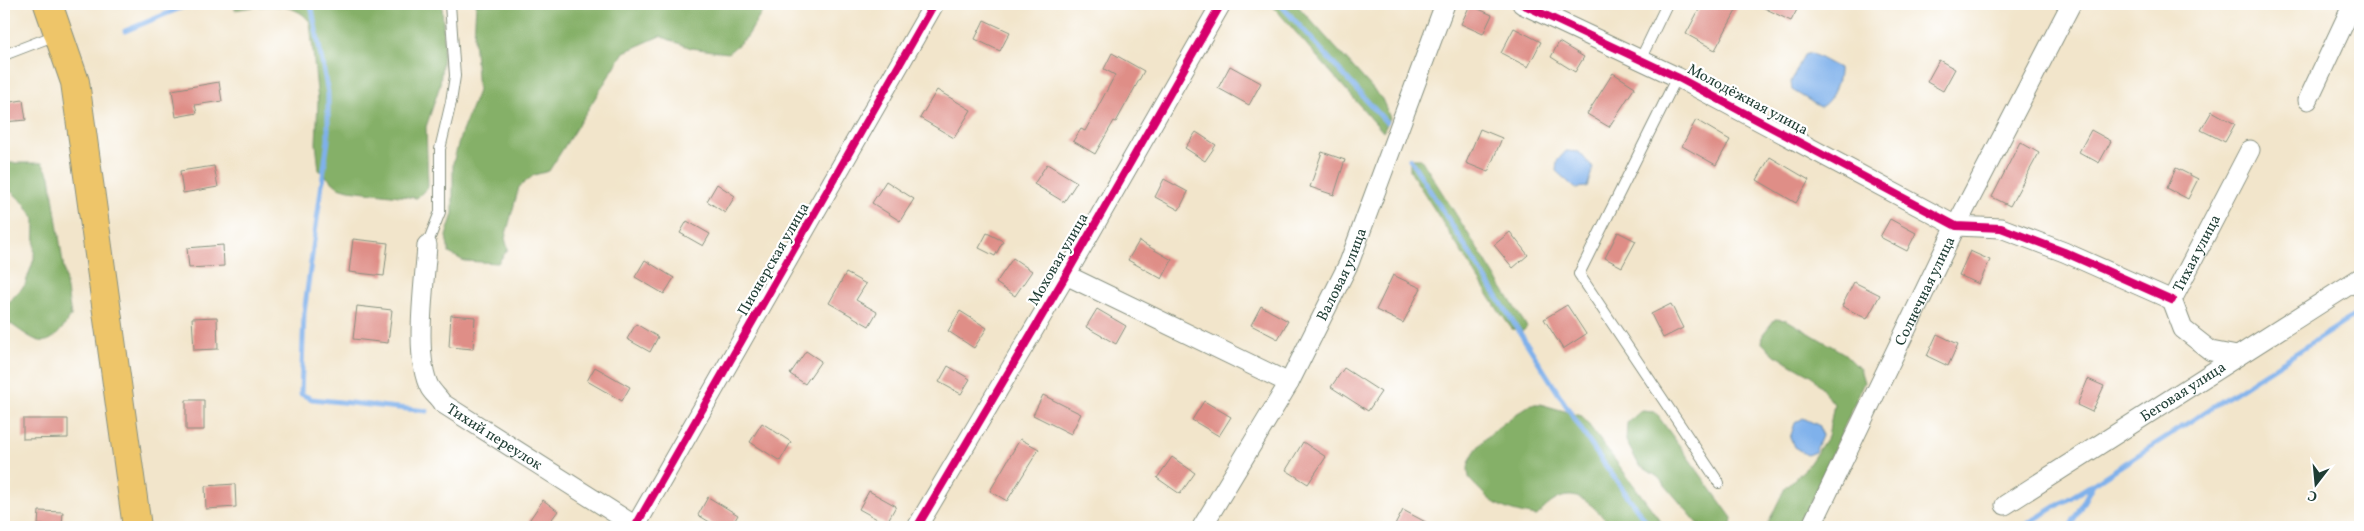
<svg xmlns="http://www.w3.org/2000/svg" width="2364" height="531" font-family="Vollkorn,serif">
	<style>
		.forest { fill: #85b068; stroke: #52764e }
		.water { fill: #7fb1eb; stroke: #4f7790 }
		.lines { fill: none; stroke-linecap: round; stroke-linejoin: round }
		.stream { stroke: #7fb1eb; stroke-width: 5 }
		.building { fill: #df8e87 }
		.service-casing { stroke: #889180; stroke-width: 12 }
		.minor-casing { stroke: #889180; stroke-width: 21 }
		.primary-casing { stroke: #889180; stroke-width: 30 }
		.service { stroke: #fff; stroke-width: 10 }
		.minor { stroke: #fff; stroke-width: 19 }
		.primary { stroke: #eec569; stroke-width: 28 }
		.cycleway-casing { stroke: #fff; stroke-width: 11 }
		.cycleway { stroke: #d6006c; stroke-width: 8 }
		.labels { text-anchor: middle; stroke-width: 4.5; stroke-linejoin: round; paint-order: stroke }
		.street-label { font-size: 15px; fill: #1f3d34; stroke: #fff }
	</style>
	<rect width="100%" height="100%" fill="#fff"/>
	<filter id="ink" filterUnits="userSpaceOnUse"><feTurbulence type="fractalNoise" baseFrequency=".02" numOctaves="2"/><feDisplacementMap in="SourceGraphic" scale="10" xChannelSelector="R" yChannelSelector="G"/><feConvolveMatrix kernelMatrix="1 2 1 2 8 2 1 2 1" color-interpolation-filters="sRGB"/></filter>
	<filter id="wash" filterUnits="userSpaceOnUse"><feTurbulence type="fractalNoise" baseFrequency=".0096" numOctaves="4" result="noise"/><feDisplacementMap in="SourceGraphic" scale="20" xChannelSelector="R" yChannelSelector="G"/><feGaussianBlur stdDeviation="1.12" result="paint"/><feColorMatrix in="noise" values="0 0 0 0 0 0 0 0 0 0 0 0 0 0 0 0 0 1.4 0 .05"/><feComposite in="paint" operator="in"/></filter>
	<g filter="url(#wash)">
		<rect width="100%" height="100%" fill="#f2e5cb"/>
		<path class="forest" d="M234,4H442L444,41L440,85L426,127L428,187L417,198L349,190L338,187L319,170L316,143L318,101L310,22C294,0 261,5 235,10Z
			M476,4H767L747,37L728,53L691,48L660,36L624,52L549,171L534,175L519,187L505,238L508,249L498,263L464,261L449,253L446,236L453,214V163L461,134L478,91L474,37Z
			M1271,4H1296L1382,99L1390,118L1383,132Z
			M1410,159H1421L1527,327L1523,331L1512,329L1498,310L1410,171Z
			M4,163H42L50,176L71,316C46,355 39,343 5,320L7,304L25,285L34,259L35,220L25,204L12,192H4Z
			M1775,319L1787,320L1845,354L1860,369L1864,382L1800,527H1766L1785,488L1807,467L1828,436L1834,404L1811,375L1775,355L1762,343L1763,334Z
			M1531,404H1540L1582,416L1665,527H1611C1586,495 1567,482 1537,516C1516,513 1496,508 1482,492C1478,488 1471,482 1469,477C1460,449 1512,417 1531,404Z
			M1641,411L1655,412L1732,518L1731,527H1701L1658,477L1639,465L1626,441L1627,423Z"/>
		<path class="water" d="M1811,53L1839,68C1840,80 1832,102 1820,107L1792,90L1791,82L1804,55Z
			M1566,151L1579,152L1593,168L1587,187L1575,188L1556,171L1557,161Z
			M1803,418L1820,426L1822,436L1815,452L1807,455L1794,447L1790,438L1795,423Z"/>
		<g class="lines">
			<path class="stream" d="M311,4L328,93V140L304,313L301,394L312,399L427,411
				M1280,4L1386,122
				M125,31L190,4
				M1410,159L1593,448L1650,527
				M2022,527L2093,484L2360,312
				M2070,527L2092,486"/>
		</g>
		<g id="blocks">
			<path class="building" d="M1702,4H1728L1737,9L1715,50L1686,34Z
				M1756,4H1800L1791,21Z
				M1470,5L1492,15L1483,34L1461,24Z
				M984,20L1010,32L1000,51L975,39Z
				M1514,28L1541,42L1528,67L1501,53Z
				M1559,42L1584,57L1575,72L1551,57Z
				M1112,53L1144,71L1116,122L1114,121L1095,154L1073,141L1081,129L1085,131L1115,75L1104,69Z
				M1939,60L1955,69L1943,91L1927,82Z
				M1230,66L1261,83L1249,105L1218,88Z
				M1613,73L1635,87L1609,127L1587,114Z
				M219,82L222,101L195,105L197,113L176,117L172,90Z
				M937,90L971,110L954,138L920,118Z
				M23,100L26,120L4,122V103Z
				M2212,111L2235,124L2225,142L2201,130Z
				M1696,120L1730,140L1716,165L1682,146Z
				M1480,129L1502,138L1488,172L1466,163Z
				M2091,130L2111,141L2099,163L2079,152Z
				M1196,132L1216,145L1205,161L1185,148Z
				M2020,142L2039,153L2010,206L1992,197Z
				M1322,152L1345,160L1334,195L1310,187Z
				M1770,157L1809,180L1796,203L1757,180Z
				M1047,164L1077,182L1064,202L1034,184Z
				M214,166L218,187L183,193L180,171Z
				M2176,168L2198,179L2188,199L2167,188Z
				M1164,179L1188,192L1179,210L1155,197Z
				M886,181L914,199L900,221L872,203Z
				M717,184L735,196L725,213L707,201Z
				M1890,219L1916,233L1907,251L1880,237Z
				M687,221L710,234L703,246L680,233Z
				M1510,232L1528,255L1513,268L1494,245Z
				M1618,232L1636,241L1622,267L1605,258Z
				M987,233L1003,241L995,256L979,248Z
				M353,239L388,243L384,276L349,272Z
				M1139,241L1172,260L1162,279L1128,260Z
				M223,245L224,266L189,268L187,248Z
				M1970,251L1990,260L1979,284L1959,275Z
				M1013,258L1032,271L1015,296L996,283Z
				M645,260L674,278L664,294L635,277Z
				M846,273L866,284L856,300L877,312L869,326L829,303Z
				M1393,275L1421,288L1403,323L1376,310Z
				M1854,282L1880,295L1867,319L1842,306Z
				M1671,304L1683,328L1663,338L1651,314Z
				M1567,305L1586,334L1563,349L1544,319Z
				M357,306L392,310L388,343L353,339Z
				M1261,306L1288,321L1278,339L1251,325Z
				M1097,309L1126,326L1116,344L1086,327Z
				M960,311L987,328L974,348L948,331Z
				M451,315L475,317L473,349L449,347Z
				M217,317L218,349L194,350L192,318Z
				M636,324L658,337L650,352L627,339Z
				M1937,334L1958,344L1948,366L1927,356Z
				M806,351L821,361L805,384L790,374Z
				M948,366L970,379L961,394L939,382Z
				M595,367L630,387L622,401L587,381Z
				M1344,368L1381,392L1368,411L1331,387Z
				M2088,379L2104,386L2092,412L2077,405Z
				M1043,395L1081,414L1071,434L1033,415Z
				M186,400H204V430H186Z
				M1204,401L1231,417L1219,436L1192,420Z
				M23,419H68V438L23,439Z
				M762,423L791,442L780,461L750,442Z
				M1020,439L1039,449L1007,501L990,491Z
				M1303,442L1326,457L1308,484L1286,470Z
				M1172,457L1195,473L1180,494L1157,478Z
				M235,484L236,507L206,509L205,486Z
				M869,491L896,506L886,524L859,509Z
				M708,497L738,515L731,527H718L698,515Z
				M543,500L558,511L546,527H536L528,522Z
				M1403,510L1435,527H1394Z
				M39,511L63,512L62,526L38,525Z"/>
		</g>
	</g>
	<g filter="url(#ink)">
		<use href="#blocks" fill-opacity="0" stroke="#889180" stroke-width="1"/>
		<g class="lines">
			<defs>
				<path id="service" d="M4,55L56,35
					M1641,58L1667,4
					M1677,77L1579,274L1719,483
					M427,245L440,212V149L451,102L455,76L450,4"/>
				<g id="minor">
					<path d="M1522,4L1677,77L1956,226L2001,228L2064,252L2172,300"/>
					<path d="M2308,100L2353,4"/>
					<path id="s1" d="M427,245C425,281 413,357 430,388C433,393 439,398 442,403L637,527"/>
					<path d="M1066,275L1289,383"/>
					<path id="s2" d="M2237,356L2211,351L2183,329L2172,300L2250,150"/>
					<path id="s3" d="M2005,505L2360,278"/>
					<path d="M635,527L934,4"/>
					<path d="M917,527L1066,275L1221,4"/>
					<path id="s4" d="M1202,527L1289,383L1349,263L1445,4"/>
					<path id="s5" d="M1811,527L1956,226L2071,4"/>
				</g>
				<path id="primary" d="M48,4L75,82L137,527"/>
			</defs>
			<use href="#service" class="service-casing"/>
			<use href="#minor" class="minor-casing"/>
			<use href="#primary" class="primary-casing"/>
			<use href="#service" class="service"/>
			<use href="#minor" class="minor"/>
			<use href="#primary" class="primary"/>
			<defs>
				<path id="cycleway" d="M1522,4L1677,77L1956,226L2001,228L2064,252L2172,300
					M635,527L934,4
					M917,527L1066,275L1221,4"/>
			</defs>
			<use href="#cycleway" class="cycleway-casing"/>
			<use href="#cycleway" class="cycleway"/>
		</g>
	</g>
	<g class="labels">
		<g class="street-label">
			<text transform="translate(1748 99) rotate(28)" y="5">Молодёжная улица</text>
			<text dy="5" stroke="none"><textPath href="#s2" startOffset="146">Тихая улица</textPath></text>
			<text transform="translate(773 259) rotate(-60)" y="5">Пионерская улица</text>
			<text transform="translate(1058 259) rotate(-60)" y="5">Моховая улица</text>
			<text dy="5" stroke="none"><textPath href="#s4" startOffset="289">Валовая улица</textPath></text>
			<text dy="5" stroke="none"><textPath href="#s5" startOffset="262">Солнечная улица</textPath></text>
			<text dy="5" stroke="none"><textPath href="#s3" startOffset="211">Беговая улица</textPath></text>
			<text dy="5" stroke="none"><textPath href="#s1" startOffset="226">Тихий переулок</textPath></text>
		</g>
	</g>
	<rect width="2364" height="531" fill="none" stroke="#fff" stroke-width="20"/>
	<g transform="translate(2316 484) rotate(196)" stroke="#ffffff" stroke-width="4" paint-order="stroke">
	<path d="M0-4L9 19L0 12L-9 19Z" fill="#1f3d34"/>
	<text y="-8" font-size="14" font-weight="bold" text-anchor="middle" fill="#1f3d34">С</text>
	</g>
</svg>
